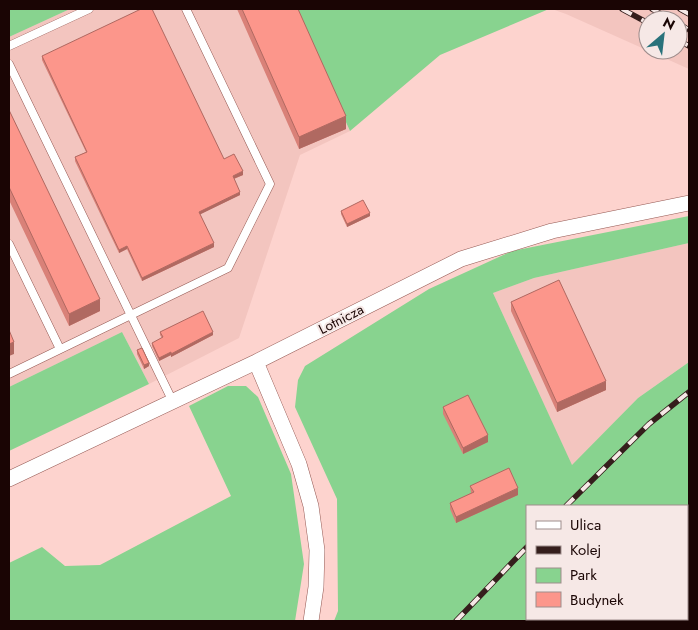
<svg xmlns="http://www.w3.org/2000/svg" width="698" height="630" font-family="Jost,sans-serif">
	<style>
		.built { fill: #f3c5bf; fill-rule: evenodd }
		.green { fill: #88d38f; fill-rule: evenodd }
		.lines { fill: none; stroke-linecap: round; stroke-linejoin: round }
		.lane-casing { stroke: #955a54; stroke-width: 9 }
		.street-casing { stroke: #955a54; stroke-width: 16 }
		.lane { stroke: #fff; stroke-width: 8 }
		.street { stroke: #fff; stroke-width: 15 }
		.rail-casing { stroke: #351e1c; stroke-width: 5.5 }
		.rail { stroke: #f6e8e6; stroke-width: 4; stroke-dasharray: 11; stroke-linecap: butt }
		.wall { fill: #d98178 }
		.shaded-wall { fill: #b06961 }
		.building { fill: #fc968b; stroke: #b06961 }
		.labels { text-anchor: middle; stroke-width: 4; stroke-linejoin: round; paint-order: stroke }
		.street-label { font-size: 14px; fill: #1a0504; stroke: #f6e8e6 }
	</style>
	<rect width="100%" height="100%" fill="#fdd3ce"/>
	<path class="built" d="M70,9H295L350,131L300,155L239,338L149,384L122,332L9,387V37Z
		M552,9H689V69L566,14ZM648,20H678V50H648Z
		M689,243V362L638,398L572,466L493,293L534,278Z"/>
	<path class="green" d="M9,9H70L9,37Z
		M295,9H549L440,55L350,131Z
		M689,216V243L534,278L493,293L572,465L638,398L689,362V621H334L338,611L337,499L295,407L298,380L305,366L429,289L512,251ZM527,506H687V619H527Z
		M122,332L149,384L9,451V387Z
		M228,386H246L258,397L291,474L304,564L295,621H9V563L42,547L65,566L100,565L231,496L189,406Z"/>
	<g class="lines">
		<defs>
			<path id="lane" d="M9,46L89,9
				M9,64L173,402
				M9,244L60,349
				M9,374L228,268L270,184L186,9"/>
			<path id="street" d="M256,362L299,464L311,506L317,550L316,587L311,621
				M9,479L256,362L461,259L552,231L689,203"/>
		</defs>
		<use href="#lane" class="lane-casing"/>
		<use href="#street" class="street-casing"/>
		<use href="#lane" class="lane"/>
		<use href="#street" class="street"/>
		<defs>
			<path id="rail" d="M622,9L648,23
				M652,9L672,20
				M680,9L689,14
				M678,23L689,30
				M678,40L689,46
				M566,506L649,424L689,392
				M456,621L527,547"/>
		</defs>
		<use href="#rail" class="rail-casing"/>
		<use href="#rail" class="rail"/>
	</g>
	<path class="wall" d="M237,9H298L346,129L299,149Z
		M42,56L224,159L243,175L234,179L240,195L200,214L214,247L142,281L127,249L119,253L75,161V157L86,152L42,60Z
		M9,110L100,311L69,326L9,200Z
		M341,211L370,216L347,227L341,214Z
		M511,302L606,390L557,412L511,311Z
		M160,332L213,335L171,357V355L159,361L152,346V343L162,338L160,335Z
		M137,350L149,366L144,369L137,354Z
		M443,407L488,442L463,454L443,414Z
		M470,486L518,495L456,523L450,509V503L471,493Z"/>
	<path class="shaded-wall" d="M346,116V129L299,149V137Z
		M243,171V175L233,179V176Z
		M240,192V195L199,215V212Z
		M370,213V216L347,227V224Z
		M214,243V247L142,281V278Z
		M127,246V249L119,253V250Z
		M100,299V311L69,326V314Z
		M213,332V335L171,357V354Z
		M14,342V354L9,356V344Z
		M171,352V355L159,361V358Z
		M149,363V366L144,369V365Z
		M606,381V390L557,412V403Z
		M488,435V442L463,454V448Z
		M518,488V495L456,523V517Z"/>
	<path class="building" d="M141,9H152L224,159L234,154L243,171L233,176L240,192L199,212L214,243L142,278L127,246L119,250L75,157L87,152L42,56Z
		M242,9H298L346,116L299,137Z
		M9,110L100,299L69,314L9,187Z
		M363,200L370,213L347,224L341,211Z
		M559,280L606,381L557,403L511,302Z
		M203,311L213,332L171,354V352L159,358L152,343L163,337L160,332Z
		M9,330L14,342L9,344Z
		M142,348L149,363L144,365L137,350Z
		M468,395L488,435L463,448L443,407Z
		M509,468L518,488L456,517L450,503L474,492L470,486Z"/>
	<g class="labels">
		<g class="street-label">
			<text transform="translate(341 319) rotate(-27)" y="5">Lotnicza</text>
		</g>
	</g>
	<rect width="698" height="630" fill="none" stroke="#1a0504" stroke-width="20"/>
	<rect x="526" y="505" width="162" height="115" fill="#f6e8e6" stroke="#9e8d8c"/>
	<rect x="536" y="521" width="25" height="8" fill="#ffffff" stroke="#9e8d8c"/>
	<text x="570" y="530" font-size="15" fill="#1a0504">Ulica</text>
	<rect x="536" y="546" width="25" height="8" fill="#351e1c" stroke="#9e8d8c"/>
	<text x="570" y="555" font-size="15" fill="#1a0504">Kolej</text>
	<rect x="536" y="568" width="25" height="15" fill="#88d38f" stroke="#9e8d8c"/>
	<text x="570" y="580" font-size="15" fill="#1a0504">Park</text>
	<rect x="536" y="592" width="25" height="15" fill="#fc968b" stroke="#9e8d8c"/>
	<text x="570" y="605" font-size="15" fill="#1a0504">Budynek</text>
	<g transform="translate(663 35) rotate(28)"><circle r="24" fill="#f6e8e6" stroke="#9e8d8c"/>
	<path d="M0-4L9 19L0 12L-9 19Z" fill="#29727b"/>
	<text y="-8" font-size="14" font-weight="bold" text-anchor="middle" fill="#1a0504">N</text>
	</g>
</svg>
